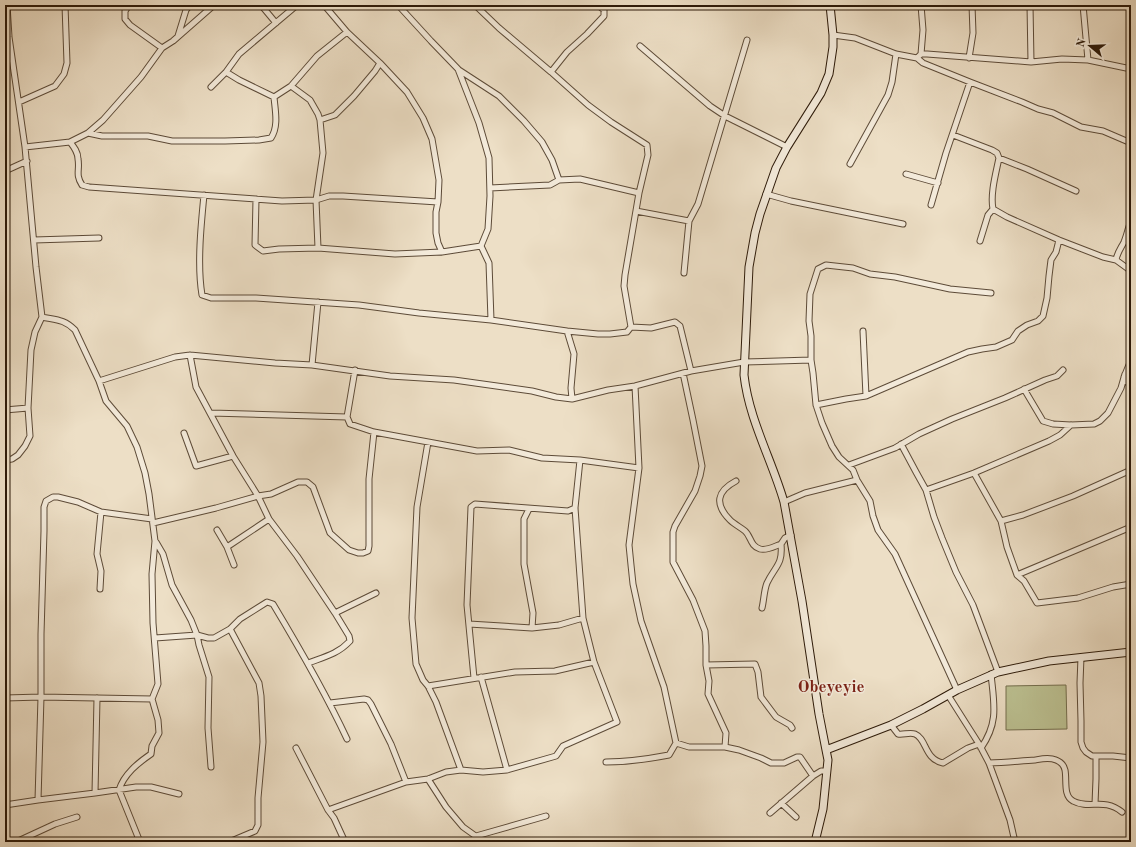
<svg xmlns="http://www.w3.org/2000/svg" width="1136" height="847" font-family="'Old Standard TT',serif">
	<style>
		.green { fill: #bcc192; stroke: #746e4e }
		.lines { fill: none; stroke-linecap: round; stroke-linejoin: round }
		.street-casing { stroke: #5d4b38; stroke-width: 7 }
		.secondary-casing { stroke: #2d1a09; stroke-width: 9 }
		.street { stroke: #f3eada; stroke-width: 5 }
		.secondary { stroke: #f3eada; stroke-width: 7 }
		.labels { text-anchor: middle; stroke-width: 3; stroke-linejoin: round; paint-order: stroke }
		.quarter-label { font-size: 17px; font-weight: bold; fill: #7a1f14; stroke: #f3eada }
	</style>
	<rect width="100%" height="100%" fill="#eddfc6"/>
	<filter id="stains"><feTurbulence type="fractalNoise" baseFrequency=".005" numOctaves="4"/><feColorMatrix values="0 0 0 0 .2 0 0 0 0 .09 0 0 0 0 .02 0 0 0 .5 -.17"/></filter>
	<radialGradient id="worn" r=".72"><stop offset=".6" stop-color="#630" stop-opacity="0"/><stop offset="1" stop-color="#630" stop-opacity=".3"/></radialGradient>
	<path class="green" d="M1066,685L1067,729L1006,730V686Z"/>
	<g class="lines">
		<defs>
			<path id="street" d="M129,5L125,11V19L130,25L162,48
				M261,5L276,23
				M324,5L347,32L380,63L407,92L423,118L432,139L439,180L438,202L436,212V233L438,243L442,252
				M398,5L431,41L458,69L479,123L489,158L490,196L488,229L481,246L489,263L491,320
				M475,5L499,28L551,72L588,105L611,122L647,145L648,155L639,193L625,275L624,286L631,327
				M921,5L923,30L921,54
				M1030,5L1031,62
				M1083,5L1088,60
				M833,35L855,38L896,54L917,58L923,63L970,82L1022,102L1038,109L1053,113L1081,127L1103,131L1131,143
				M178,36L186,10L190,5
				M640,46L710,106L725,116L787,147
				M917,58L921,54H927L1031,62L1062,59L1088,60L1131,69
				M969,58L973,33L972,5
				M459,70L499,96L524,121L542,142L552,160L559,180
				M226,72L239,80L274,97L291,86L317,56L347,32
				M551,72L567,52L587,34L604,16V10L598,5
				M291,86L310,100L318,114L320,120L323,153L316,200L318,248
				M211,87L226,72L239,54L297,5
				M19,102L55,86L64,74L67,63L65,5
				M320,120L335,115L354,96L375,71L380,63
				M88,133L102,136H148L172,141H225L259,140L271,138C279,126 275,110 274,97
				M953,135L992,150L997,153L999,158C996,173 990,194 993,209L1007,217L1059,240L1103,257L1116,260L1127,268L1131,270
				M70,142C74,147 78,152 78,159C80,170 75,174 82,185L89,187L282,201L316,200L329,196H343L438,202
				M25,147L70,142L88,133L103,120L141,77L162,48L173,41L214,5
				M999,158L1027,169L1076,191
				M850,164L888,95L892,82L896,54
				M5,171L27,161
				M906,174L938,183
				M490,188L550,185L559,180L580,179L639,193
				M766,194L791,201L903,224
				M204,195C201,225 197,265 202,295L211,298H256L359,305L419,313L491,320L567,331L574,354L571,388L572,399
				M256,199L255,245L263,251L279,249L318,248L395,254L442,252L481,246
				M931,205L946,153L970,82
				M636,211L689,221
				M34,240L99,238
				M980,241L988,215L993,209
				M1116,260C1117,253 1121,248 1124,242C1127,235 1128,228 1131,221
				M684,273L689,221L698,204L747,40
				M42,317C56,320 64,319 75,330L99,381L106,401L127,426L137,447L145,473L149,494L155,541L152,574L153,623L158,684L152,699L158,720L159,733L152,746L151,754C138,763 124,774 119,790L140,842
				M567,331L598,334H610L627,332L631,327L651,328L675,322L680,326L691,371
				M863,331L866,396
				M190,355L196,387L233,456L258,496L269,519L297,556L335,613L349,636L350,641C338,654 324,657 308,663
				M1131,360L1124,377L1125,380L1131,386
				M312,365L318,302
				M683,373L693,420L702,466L700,476L695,491L675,526L673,532V562L693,600L705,631L706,646V665L709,681L708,694L726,733L725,747
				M99,381L175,357L190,355L275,363L312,365L390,376L454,380L532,391L556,397L572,399L608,390L635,386L691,371L744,362L811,360
				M635,386L639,468L629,545L631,565L633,584L641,621L664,687L676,743
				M1024,389L1043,421L1053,424L1071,425L1094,424L1100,421L1108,413L1121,388L1125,374
				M816,405L846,399L866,396L968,352L982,349L996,347L1012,340L1018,331L1027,325L1038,321L1043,316L1047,298L1049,276L1051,260L1056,252L1059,240
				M5,410L28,408
				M211,413L347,417L355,370
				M347,417L350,424L374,432L477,451L509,450L542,458L580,460L639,468
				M184,433L196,466L233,456
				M428,442L417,507L412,618L416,664L423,680L428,686L436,702L461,770
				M901,444L916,472L926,490L934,517L942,538L956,572L973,605L998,672
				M5,460L12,459L18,455L25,446L30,436L28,408L31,350L35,332L42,317L36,267L25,147L9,37L7,5
				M849,465L895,448L919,434L952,419L1005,398L1045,380L1057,376L1063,370
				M974,473L1001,521L1007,547L1017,575L1024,581L1037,603L1078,598L1113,587L1131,584
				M736,481C717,491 714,504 730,520C734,524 740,527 745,531C751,536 750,546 760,549C767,551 775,546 781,544
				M926,490L974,473L1049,441L1060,435L1071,425
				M784,502L805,493L857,480
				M529,509L524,519V564L533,613L532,628
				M1001,521L1023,515L1073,496L1131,470
				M153,523L216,508L258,496L271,494L298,482H307L313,487L330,533L349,550L358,553H363L368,551L369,546V479L374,432
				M217,530L227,547L234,565
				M156,542L163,554L172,585L191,620L197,635L199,645L209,677L208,728L211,767
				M227,547L269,519
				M1017,575L1131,527
				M100,589L101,571L97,554L101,512
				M762,608C764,600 764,590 767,583C775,566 783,565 781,544L785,538L791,535
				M335,613L376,593
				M469,624L532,628L559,625L583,618
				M155,638L197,635L208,638H214L230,629L240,619L267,602L273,604C300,649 325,692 347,739
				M1081,657L1080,683L1081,721V742L1083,748L1086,752L1092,756H1113L1131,758
				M706,665L755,664L758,672L761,697L776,717L790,725L792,728
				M481,677L507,770
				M474,678L467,605L471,507L475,504L568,511L575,508
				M428,686L515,672L555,671L594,662
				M957,690L895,554L878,530L873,516L870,501L857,480L853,470L839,457L832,446L822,423L816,405L813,373L811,360V336L809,321L810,294L818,269L826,265L853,268L870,274L895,277L950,289L991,293
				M948,695L979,744L989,763L1010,820L1015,842
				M5,698L41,697L152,699
				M330,703L364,699L368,700L371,704L391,744L406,782
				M891,725L898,734C903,735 910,732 915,734C927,739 924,759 943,763L968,748L979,744
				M296,748L328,810L334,818L345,842
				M981,748C999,722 994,704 991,674
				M606,762C627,762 648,759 669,755L676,743L689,747H725L739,750L761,758L771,763H784L797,757H800L813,776
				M989,763C1004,763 1019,761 1035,760C1041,759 1049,757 1056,760C1061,762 1064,765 1065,770C1067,780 1063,796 1073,801C1090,810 1103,797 1122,812
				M428,779L446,807L463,827L484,842
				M95,793L97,698
				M38,800L41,697V634L44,531V507L46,501L53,497H58L78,502L101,512L152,519
				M781,803L796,817
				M1095,804L1096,779V757
				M5,805L38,800L95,793L136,787H151L179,794
				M328,810L406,782L428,779L446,772L461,770L483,772L507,770L556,756L563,746L617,722L594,662L583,618L575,508L580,460
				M770,813L813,776L821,771H827
				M476,836L546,816
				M16,842L55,824L77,817
				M229,842L255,831L258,825V798L263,742L261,696L259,683L230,629"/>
			<path id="secondary" d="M826,750L891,725L923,709L957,690L998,672L1049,661L1131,652
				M815,842L823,809L828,760L826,750L819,714L802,601L784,502C772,460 749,420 744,375L749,267L755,233L760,214L776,168L787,147L821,93L829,74L833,47V35L830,5"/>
		</defs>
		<use href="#street" class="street-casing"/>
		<use href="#secondary" class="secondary-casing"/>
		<use href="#street" class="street"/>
		<use href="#secondary" class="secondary"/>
	</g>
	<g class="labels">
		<g class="quarter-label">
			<text x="831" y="692">Obeyeyie</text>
		</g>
	</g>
	<rect width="1136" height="847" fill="none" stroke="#eddfc6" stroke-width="20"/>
	<rect x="6" y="6" width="1124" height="835" fill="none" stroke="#2d1a09" stroke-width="2"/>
	<rect x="10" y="10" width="1116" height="827" fill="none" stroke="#2d1a09"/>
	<g transform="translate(1090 46) rotate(289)" stroke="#f3eada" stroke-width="3" paint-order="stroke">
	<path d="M0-3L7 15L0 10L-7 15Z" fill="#2d1a09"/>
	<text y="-6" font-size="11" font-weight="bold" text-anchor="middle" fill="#2d1a09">N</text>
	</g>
	<rect width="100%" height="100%" filter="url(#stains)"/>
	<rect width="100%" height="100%" fill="url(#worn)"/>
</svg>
